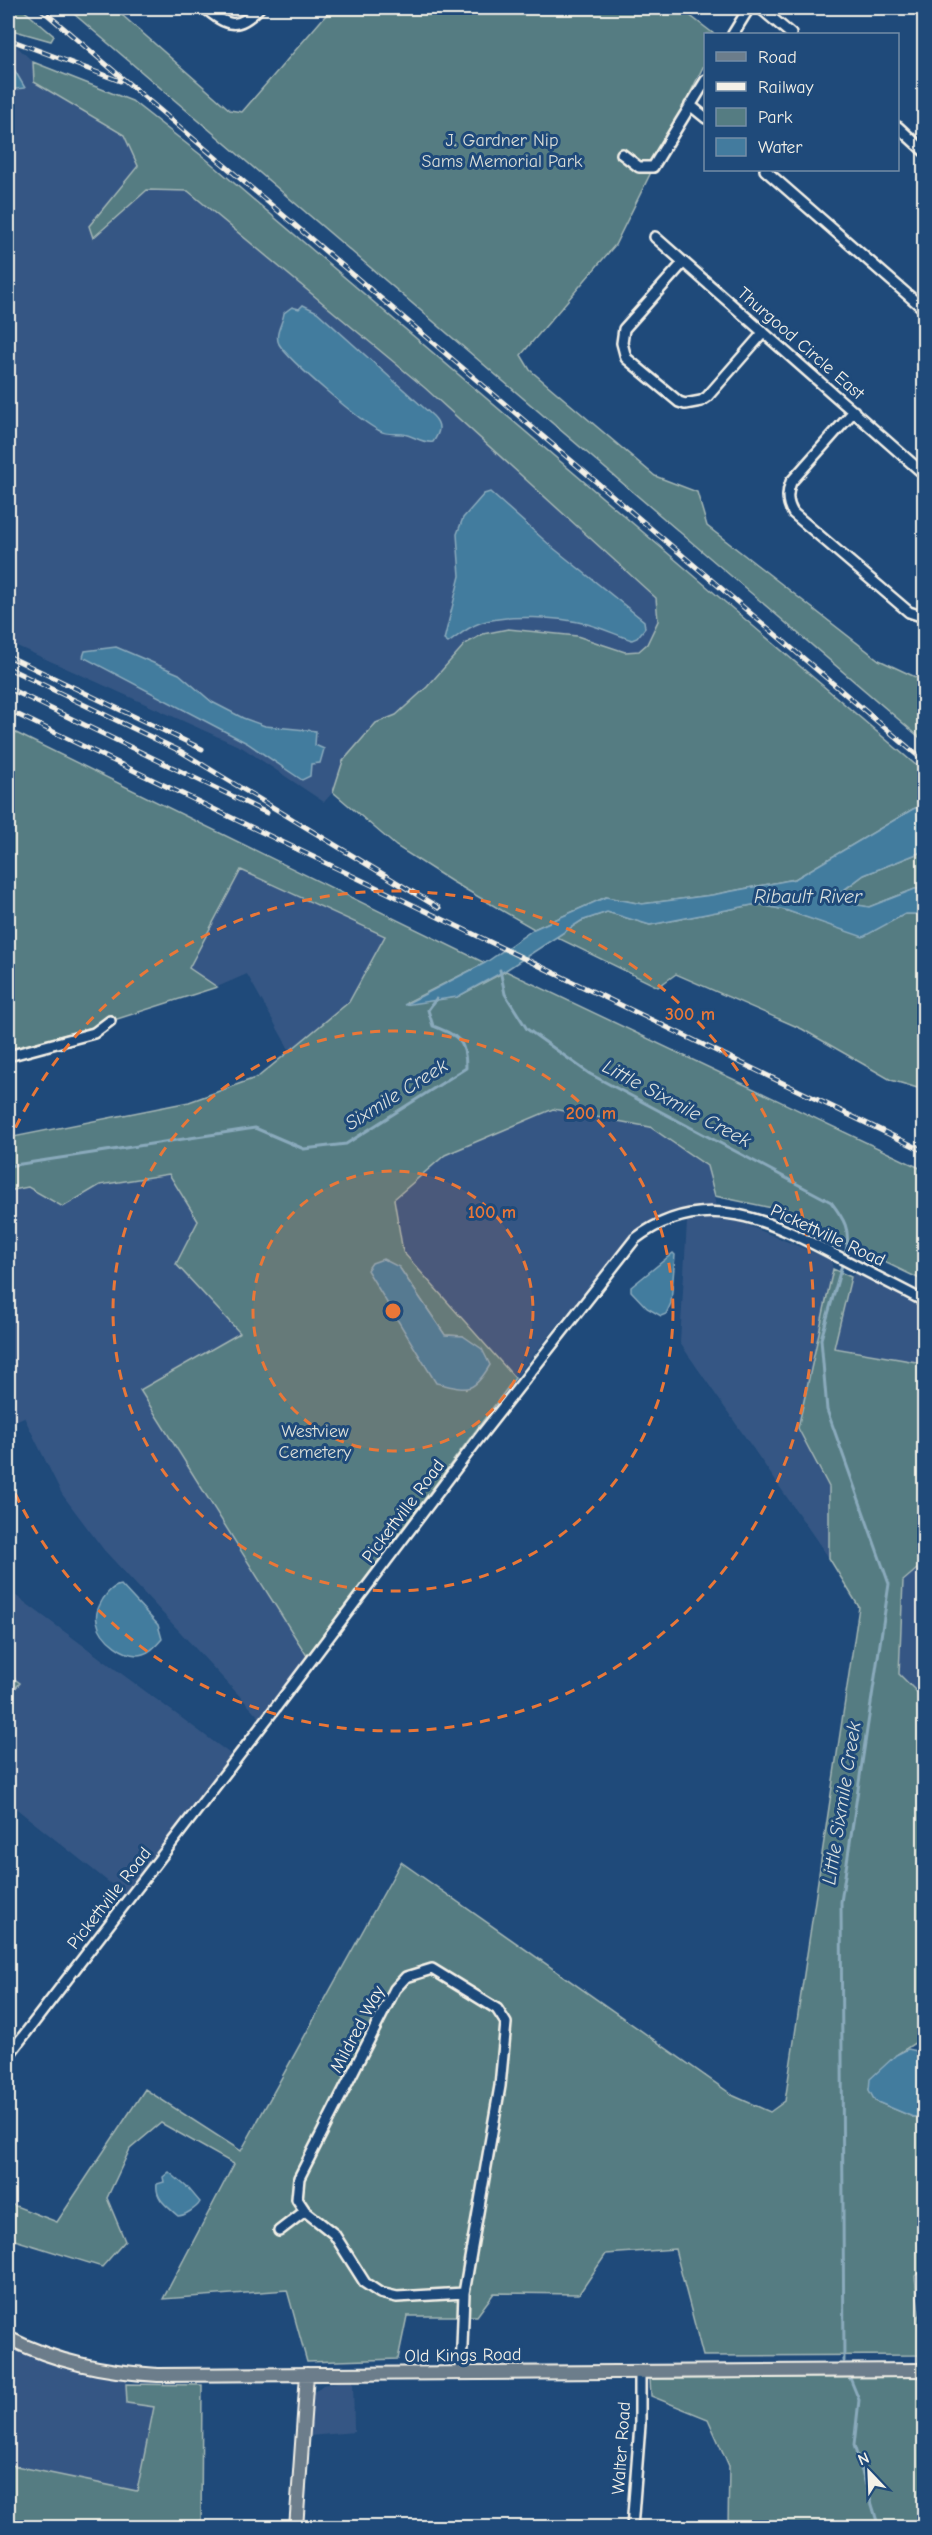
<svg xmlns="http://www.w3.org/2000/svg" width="932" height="2535" font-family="'Comic Neue',sans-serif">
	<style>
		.built { fill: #365784 }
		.green { fill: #557c82; stroke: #a4b6b5; stroke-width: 1.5; fill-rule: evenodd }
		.water { fill: #437b9e; stroke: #8aaabc; stroke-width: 1.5 }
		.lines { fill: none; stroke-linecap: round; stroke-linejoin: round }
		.stream { stroke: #8aaabc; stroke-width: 3 }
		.minor-casing { stroke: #f4f1e8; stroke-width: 14 }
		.major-casing { stroke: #f4f1e8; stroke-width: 16 }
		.minor { stroke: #1f4a7a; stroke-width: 9 }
		.major { stroke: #6c7d8b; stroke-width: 12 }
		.rail-casing { stroke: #f4f1e8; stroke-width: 5 }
		.rail { stroke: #1f4a7a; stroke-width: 3; stroke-dasharray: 9; stroke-linecap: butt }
		.ring { fill: none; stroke: #ea7738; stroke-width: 3; stroke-dasharray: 10 8 }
		.labels { text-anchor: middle; stroke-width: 6; stroke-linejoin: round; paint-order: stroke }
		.park-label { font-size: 18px; fill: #dcdfd9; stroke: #1f4a7a }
		.street-label { font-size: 18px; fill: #f4f1e8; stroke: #1f4a7a }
		.water-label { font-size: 20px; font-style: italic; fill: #d9dfdd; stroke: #1f4a7a }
		.centre { fill: #ea7738; stroke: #1f4a7a; stroke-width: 3 }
		.ring-label { font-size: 18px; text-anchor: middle; font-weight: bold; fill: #ea7738; stroke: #1f4a7a; stroke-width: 6; stroke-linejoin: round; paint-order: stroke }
	</style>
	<rect width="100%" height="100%" fill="#1f4a7a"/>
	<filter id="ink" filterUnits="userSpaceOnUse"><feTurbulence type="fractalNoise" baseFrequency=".0167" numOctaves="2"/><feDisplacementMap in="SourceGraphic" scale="12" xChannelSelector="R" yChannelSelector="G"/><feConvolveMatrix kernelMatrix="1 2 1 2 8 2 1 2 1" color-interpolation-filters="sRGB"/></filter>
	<g filter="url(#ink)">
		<path class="built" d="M8,38L33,62L35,82L124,135L138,166L89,226L94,238L147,190L188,191L425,388L656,598L658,621L647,644L639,651L625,652L577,636L508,629L427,687L396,715L376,723L344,761L333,792L324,802L243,748L8,642Z
			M241,869L385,936L349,1002L290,1051L247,974L217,987L188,969Z
			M553,1109L650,1127L707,1166L716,1206L690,1208L663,1216L641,1228L623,1244L515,1378L403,1252L394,1199L445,1155Z
			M169,1174L198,1221L176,1264L241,1333L140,1390L307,1656L261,1719L104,1550L62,1494L24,1417L8,1424V1191L28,1187L63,1207L100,1185Z
			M707,1219L740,1222L831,1260L833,1269L798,1428L829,1487V1558L680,1343L687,1222Z
			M855,1273L924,1309V1363L833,1349L851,1277Z
			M924,1563V1699L899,1674L903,1581Z
			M8,1590L233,1756L125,1895L8,1802V1696L19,1683L8,1674Z
			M17,2349L90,2374L126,2379L127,2403L154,2407L137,2492L8,2466V2363Z
			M353,2379L354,2432L309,2436L314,2392L323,2385Z"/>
		<path class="green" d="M8,8H21L54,36L51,41L8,29Z
			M67,8H114L230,110L242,112L332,8H680L714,34H706L705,63L615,245L521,355L530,370L655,476L697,492L707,526L879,660L924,681V741Z
			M33,62L132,101L206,159L924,772V805L913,809L795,879L712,895L642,904L606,897L534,929L451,881L396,846L333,792L343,761L376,723L396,715L427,687L465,644L483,634L508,629L577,636L625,652L639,651L647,644L658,621L656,598L425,388L188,191L147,190L93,238L89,226L138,166L124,135L34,82Z
			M8,729L485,963L406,1003L457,997L506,971L924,1170V1281L772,1208L715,1196L707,1166L650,1127L553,1109L445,1155L394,1199L403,1252L515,1378L307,1656L140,1390L240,1333L176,1264L198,1221L169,1174L100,1185L63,1207L28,1187L8,1191V1138L189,1102L258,1077L349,1002L385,936L241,870L189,968L217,987L86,1029L8,1050ZM399,1267L445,1335L463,1336L466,1390Z
			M924,851V889H915L869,907L830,901L864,875Z
			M757,904L785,910L863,936L905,914H924V1090L891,1080L802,1029L676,974L658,987L556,937L581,921L607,912L650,925Z
			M833,1269L851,1277L834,1348L922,1363L924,1370V1563L903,1581L899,1674L924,1699V2037L896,2055L869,2089L875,2101L913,2117L924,2116V2268L915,2276L923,2355L703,2356L675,2249L606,2254L579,2294L494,2293L477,2316H407L398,2359L307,2362L287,2290L163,2299L234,2164L161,2123L130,2149L107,2198L125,2241L102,2267L8,2238V2203L57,2222L145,2089L241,2151L401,1862L734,2096L770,2112L785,2101L859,1607L829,1558V1487L798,1428Z
			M8,1674L20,1683L8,1696Z
			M924,2377V2528L728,2527L729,2466L708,2419L651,2396L650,2379Z
			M126,2384L202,2385L201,2527H8V2466L11,2465L137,2491L154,2407L127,2403Z"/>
		<path class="water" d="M8,59L25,88L8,90Z
			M303,305L317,312L433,416C442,425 440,432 433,442C422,444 413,435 403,434C395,433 386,435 380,431C361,422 289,361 279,344C274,334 283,323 284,313L292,307L299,309Z
			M490,492L552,547L644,621L645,628L637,638L632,640C617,635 602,628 587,624C560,617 507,614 480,623C468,627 458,636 448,643L444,640L460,576L457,534L463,518L484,494Z
			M116,647L179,674L212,702L243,718L265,726L316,731L315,745L324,749L320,763L311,764L310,776L302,780L247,743L83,657L85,651Z
			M924,805V851L864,875L830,900L869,907L915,889H924V914H905L863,937L785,910L757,904L650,925L607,912L581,921L506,970L457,997L404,1005L485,963L534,929L606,897L642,904L712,895L795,879L913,809Z
			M673,1253L675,1255L671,1303L666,1314L661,1316L647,1308L631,1291V1287Z
			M383,1259L399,1267L445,1335L463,1336L482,1349L490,1365C472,1395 467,1390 436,1383L367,1270L372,1263Z
			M121,1585L158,1625L162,1639C157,1645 151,1652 143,1654C126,1659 100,1639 97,1621C95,1613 99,1606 103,1599C108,1592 113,1586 121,1585Z
			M908,2049L917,2051L922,2063L924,2112L922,2116L913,2117L875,2101L869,2090L870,2079L896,2055Z
			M169,2172L189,2189L200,2202C197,2208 184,2216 178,2216C167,2206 155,2199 157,2184L164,2182L163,2177Z"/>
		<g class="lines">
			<path class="stream" d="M500,970L505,994L527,1029L590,1074L831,1202C844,1219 851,1230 846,1252
				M8,1166L255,1128L304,1149L346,1144L466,1068C466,1039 458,1036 433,1026L428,1010L436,999
				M842,1265L821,1339L827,1410L889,1584L841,1902L844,2361
				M850,2378L859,2400L854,2445L879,2528"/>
			<defs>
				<path id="minor" d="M205,8C226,26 238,31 259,8
					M760,8L791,34
					M733,34L749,8
					M690,105L706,118
					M898,127L924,151
					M622,154L639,167H653L706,80
					M765,170L924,309
					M655,237L924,474
					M683,263L624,329L622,343L626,358L679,402L685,404L701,401L707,397L763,333
					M854,411L791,482C786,494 787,503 793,513L909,612L924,617
					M8,1056L94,1033L110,1021
					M8,2056L270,1715L482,1434L635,1239C704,1186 772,1222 839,1257C867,1272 896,1286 924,1301
					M279,2231L305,2211
					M461,2373L464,2293L500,2086L506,2023L497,2009L432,1969L406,1977L395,1989L299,2178L297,2199L305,2211L334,2234L365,2283L380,2293L397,2297L464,2293
					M632,2528L640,2425V2371"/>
				<path id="major" d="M8,2338C56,2362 104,2372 158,2375L924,2370
					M296,2528L307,2374"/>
			</defs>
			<use href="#minor" class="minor-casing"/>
			<use href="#major" class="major-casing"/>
			<use href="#minor" class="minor"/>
			<use href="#major" class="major"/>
			<defs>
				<path id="rail" d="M40,8L924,761
					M8,39L120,81
					M8,656L202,749
					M8,668L180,751L439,908
					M8,688L267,813
					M8,710L924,1151"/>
			</defs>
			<use href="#rail" class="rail-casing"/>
			<use href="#rail" class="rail"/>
		</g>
	</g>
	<circle cx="393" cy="1311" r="140" fill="#ea7738" fill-opacity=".12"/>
	<g class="ring">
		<circle cx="393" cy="1311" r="140"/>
		<circle cx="393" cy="1311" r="280"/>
		<path d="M8 1144A420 420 0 1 1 8 1478"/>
	</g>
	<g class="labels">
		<g class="park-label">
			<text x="502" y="146">J. Gardner Nip<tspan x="502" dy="21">Sams Memorial Park</tspan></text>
			<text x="315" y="1437">Westview<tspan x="315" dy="21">Cemetery</tspan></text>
		</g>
		<g class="street-label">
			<text transform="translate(801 343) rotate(41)" y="6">Thurgood Circle East</text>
			<text transform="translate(828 1235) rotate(25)" y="6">Pickettville Road</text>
			<text transform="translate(403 1511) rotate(-53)" y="6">Pickettville Road</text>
			<text transform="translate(109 1898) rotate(-52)" y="6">Pickettville Road</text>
			<text transform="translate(357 2029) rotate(-62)" y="6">Mildred Way</text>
			<text transform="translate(463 2355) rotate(-1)" y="6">Old Kings Road</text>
			<text transform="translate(621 2448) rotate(-86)" y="6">Walter Road</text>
		</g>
		<g class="water-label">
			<text x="808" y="903">Ribault River</text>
			<text transform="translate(396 1094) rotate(-32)" y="7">Sixmile Creek</text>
			<text transform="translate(677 1103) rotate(28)" y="7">Little Sixmile Creek</text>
			<text transform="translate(841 1803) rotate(-81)" y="7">Little Sixmile Creek</text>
		</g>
	</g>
	<circle cx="393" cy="1311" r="9" class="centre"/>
	<g class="ring-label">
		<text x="690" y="1020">300 m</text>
		<text x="591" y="1119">200 m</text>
		<text x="492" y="1218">100 m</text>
	</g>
	<rect width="932" height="2535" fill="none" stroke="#1f4a7a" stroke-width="30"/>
	<rect x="15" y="15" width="902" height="2505" fill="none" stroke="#f4f1e8" stroke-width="2" filter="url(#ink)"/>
	<rect x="704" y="33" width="195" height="138" fill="#1f4a7a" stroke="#748da6" stroke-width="1.5"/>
	<rect x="716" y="52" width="30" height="9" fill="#6c7d8b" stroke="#748da6" stroke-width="1.5"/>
	<text x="758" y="63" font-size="18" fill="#f4f1e8">Road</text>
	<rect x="716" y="82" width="30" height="9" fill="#f4f1e8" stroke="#748da6" stroke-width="1.5"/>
	<text x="758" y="93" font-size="18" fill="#f4f1e8">Railway</text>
	<rect x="716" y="108" width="30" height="18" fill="#557c82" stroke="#748da6" stroke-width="1.5"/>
	<text x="758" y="123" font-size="18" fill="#f4f1e8">Park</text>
	<rect x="716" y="138" width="30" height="18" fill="#437b9e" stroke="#748da6" stroke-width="1.5"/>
	<text x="758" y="153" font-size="18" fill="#f4f1e8">Water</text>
	<g transform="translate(869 2472) rotate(337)" stroke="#1f4a7a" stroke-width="4.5" paint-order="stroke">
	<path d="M0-4.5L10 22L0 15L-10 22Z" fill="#f4f1e8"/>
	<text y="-9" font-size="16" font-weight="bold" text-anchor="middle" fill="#f4f1e8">N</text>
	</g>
</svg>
